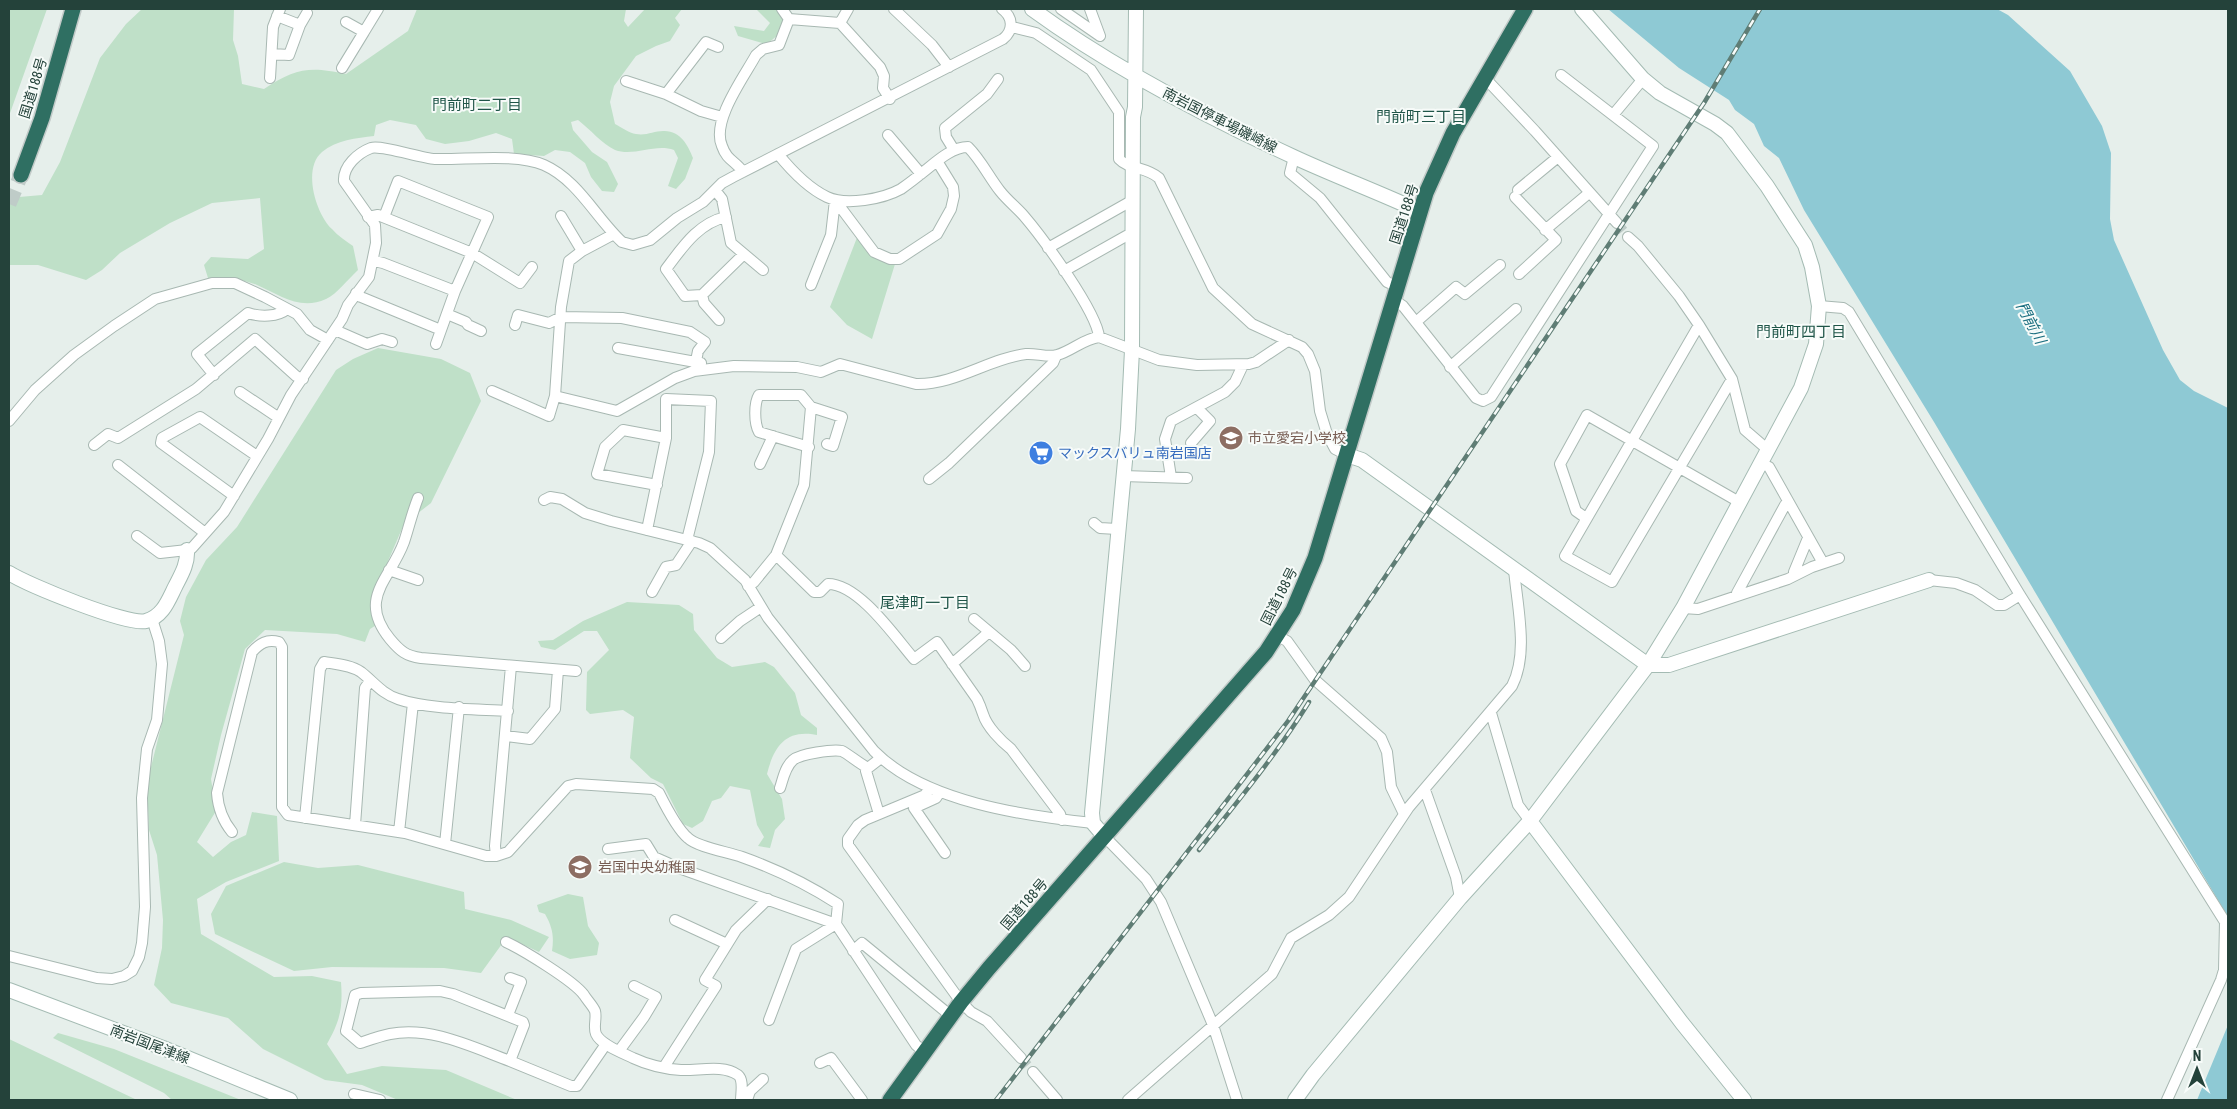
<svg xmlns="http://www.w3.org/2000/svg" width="2237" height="1109" font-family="'Roboto Condensed','Noto Sans JP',sans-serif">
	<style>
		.green { fill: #bfe0c8 }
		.water { fill: #8ec9d4 }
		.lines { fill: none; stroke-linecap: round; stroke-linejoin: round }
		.street-tunnel { stroke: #bfccc8; stroke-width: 10; stroke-dasharray: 10 5; stroke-linecap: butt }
		.highway-tunnel { stroke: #bfccc8; stroke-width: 15; stroke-dasharray: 15 8; stroke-linecap: butt }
		.street-casing { stroke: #a8b8b2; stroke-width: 12 }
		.secondary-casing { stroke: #a4bbb3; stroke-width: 16 }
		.highway-casing { stroke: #c2cac8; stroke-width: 18 }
		.street { stroke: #fff; stroke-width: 10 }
		.secondary { stroke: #fff; stroke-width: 14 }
		.highway { stroke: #2f6f62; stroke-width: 15 }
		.rail-casing { stroke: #5f7d75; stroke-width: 4.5 }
		.rail { stroke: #f7fbf9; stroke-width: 2.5; stroke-dasharray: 8; stroke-linecap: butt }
		.labels { text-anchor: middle; stroke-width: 4; stroke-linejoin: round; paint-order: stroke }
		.street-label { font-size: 14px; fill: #24423a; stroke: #f7fbf9 }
		.education-label { font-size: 14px; fill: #785e54; stroke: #f7fbf9; text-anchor: start }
		.shop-label { font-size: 14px; fill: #366cbe; stroke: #f7fbf9; text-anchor: start }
		.neighbourhood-label { font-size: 15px; fill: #1f5548; stroke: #f7fbf9 }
		.water-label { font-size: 15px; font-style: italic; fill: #1c6f80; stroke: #f7fbf9 }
	</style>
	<rect width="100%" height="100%" fill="#e6efeb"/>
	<path class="green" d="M9,9H47L9,116Z
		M142,9H234L233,40L238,56L242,84L264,89C295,68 310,66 346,74L408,31L417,9H626L624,21L628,27L645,9H682L675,18L680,25L670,41L656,46L636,56L614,86L610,102L615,124C621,127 629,133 636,134C646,136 654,131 663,131C680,130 688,145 693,158L685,179L676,189L668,186L678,158L674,150C655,143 634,157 615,150C602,144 590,129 578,120L571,122L573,130L592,152L607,162L618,184L614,192L602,191L591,177L585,163L570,152L555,150L544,156L514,154L512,139L496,133L469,141L445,144L426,139L416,125L390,120L376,125L374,136C357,138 336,140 322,152C302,169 316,214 332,229C338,236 346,241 353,246L358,270C348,279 337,294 326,299C300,311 280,295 257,285C242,279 224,277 208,278L204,265L211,257L248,259L264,249L260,198L212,203L170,223L120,253L102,270L86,280L38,265H9V191L19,197L42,195L60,162L100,58L126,24Z
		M756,9H779C789,25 779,36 766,44L738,36L734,26L764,31L770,23Z
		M858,235C869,252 874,261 895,264L872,339L847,325L830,307Z
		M378,348L441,359L470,373L481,401L431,503L404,524L373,596L378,624L370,629L365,642L337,634L265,630L245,649L221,735L211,779L216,811L197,842L213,857L231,842L246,835L252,812L277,816L279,861L226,882L197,899L201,934L274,977L312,976L341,982C343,1008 340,1021 327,1044L347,1074L382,1066L446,1070L517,1100H398L362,1085L325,1080L263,1049L228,1018L171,1003L154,985L162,948L163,920L157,855L149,830L147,783L184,635L180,621L186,597L206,560L237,527L336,370L353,359Z
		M627,602L679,605L693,614L694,630L717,658L732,667L765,662L774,667L795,693L801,715L817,728V735C786,729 774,746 767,774L782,799L785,819L775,830L770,848L758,846L764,837L757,825L750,790L730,786L721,798L712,801L703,821L692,828L683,824L663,784L651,778L630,758L634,717L623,710L590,714L586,710L587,672L609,650L597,631H584L555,650L541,647L538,641L553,640L583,621Z
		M284,862L318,868L358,865L464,892L465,909L511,920L549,937L539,952L507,937L481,973L444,968L332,967L294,971L215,934L211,914L226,886Z
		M568,894L583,897L588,926L599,943L597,955L570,959L552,951C554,937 553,928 545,914L539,912L537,905Z
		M58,1033L114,1049L241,1100H172L164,1093L53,1038Z
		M9,1039L137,1100H9Z"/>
	<path class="water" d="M1608,9H1997L2008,15L2070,71L2102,126L2111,153L2110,219L2114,240L2163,350L2180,380L2194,391L2228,408V917L1934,422L1804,210L1779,158L1764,146L1754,124L1735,110L1729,100L1679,68Z
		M2228,1025V1100H2197Z"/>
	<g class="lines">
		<path class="street-tunnel" d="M1617,223L1628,237
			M1021,1058L1033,1072"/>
		<path class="highway-tunnel" d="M9,204L21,175"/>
		<defs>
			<path id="street" d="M782,9L789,19
				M894,9L932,45L949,67
				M1061,9L1100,36
				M1090,9L1100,36
				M277,16L300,25L307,13
				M840,23L848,9
				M1012,27L1036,33L1091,70L1119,112V159C1128,169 1147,167 1159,178L1213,288L1252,324L1302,347L1308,354L1315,371L1320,411L1327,434L1335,449L1347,455
				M364,32L378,9
				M272,54L289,55L300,25
				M342,68L364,32L346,22
				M270,78L273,27L280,9
				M1485,78L1535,131L1617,223
				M626,81L666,94L701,111L722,117
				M666,94L706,42L718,47
				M1613,115L1643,79
				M888,135L921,174
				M954,150L946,137L945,128L987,94L998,79
				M778,154C791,170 808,188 827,197C846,206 883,199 901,189C908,184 916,178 922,173C935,163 951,147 968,147C981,160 989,177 1000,191C1007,200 1016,207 1024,216C1042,237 1097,312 1099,337
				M1294,157L1290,173L1320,198L1387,282L1398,287
				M743,172C736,161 727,161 722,146C711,121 744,77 756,55L763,49L779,45L789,19L840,23L880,67L884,76L883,88L890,99
				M715,190L722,199L731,243L763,270
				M1518,190L1558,157
				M1515,197L1556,240L1519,274
				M561,216L582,251
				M368,217L378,215L472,253L520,283L532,267
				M384,217L398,181L488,217L455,291L436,344
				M726,217C698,223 682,248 666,269L685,296L702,295L744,254
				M1545,230L1589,193
				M1628,237L1638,246L1679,296L1699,325L1732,379L1745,430L1767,449
				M1048,248L1133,200
				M374,261L383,263L455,291
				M1064,271L1126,236L1133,235
				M811,285L831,235L835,200L874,252L890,259H899L937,234L951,209L954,196L953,187L937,161
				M356,293L361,297L441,330
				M702,295L704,303L719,320
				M1394,300L1403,306L1476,398L1483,401L1491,397L1653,146L1561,75
				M1819,306L1843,308L1849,312L2020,595L2225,922L2224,970L2221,980L2167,1100
				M447,314L466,322L468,325L481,331
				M1416,322L1456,287L1465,294L1500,265
				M515,325L518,315L549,323L561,317L622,318L690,332L705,342L698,351L696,361
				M1699,325L1565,556L1612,582L1732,379
				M335,330L367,344L382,339L392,342
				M618,348L701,363
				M1450,367L1516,309
				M214,375L197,354L248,313C260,317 278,317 287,309
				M492,391L549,416L555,396L561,307L569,261L582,251L614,234
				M240,392L279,418
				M555,396L617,411L675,378L694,371L734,366L797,367L821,372L840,364L916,384C955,385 988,359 1026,354C1036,353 1048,358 1057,355C1072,351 1083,339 1099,337L1159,360L1197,365L1249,364L1256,362L1289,340
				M9,421L35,390L74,355L114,326L155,299L212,283H235L265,297L297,314L310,330L328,340
				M1191,443L1210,421L1197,408
				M94,445L108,434L118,438L196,389L255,339L296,376L303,379
				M809,447L759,432C754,423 754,403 759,395H801L811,407
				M1760,463L1769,467L1823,563
				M760,464L773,436
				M118,465L205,533
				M1123,476L1187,478
				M1171,477L1165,439L1171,421L1225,392L1235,382L1243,365
				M929,479L949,463L1053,363L1056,356
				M657,485L597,474L605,447L623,430L666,438
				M234,496L161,443L162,438L200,417L257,456
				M418,498C412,513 409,527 404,542C390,580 357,598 390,639C400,651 406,656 421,658L576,671
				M544,500L550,497L562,499L585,513L611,521L699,543L710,548L745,580L768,618L874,751C924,802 1025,816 1093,823
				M1586,518L1576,511L1560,464L1587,415L1741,503
				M1094,523L1100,528L1117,529
				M647,530L666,438V399L711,401L709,452L687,540
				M137,536L160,553L187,550L192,548L224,512L268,439L291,395L342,319L348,305L369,277L376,243L375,225L344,181C343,166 358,153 371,148C382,145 420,158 435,159C465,160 517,153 544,165C578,180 596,218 622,242L633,245L650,240L677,218L703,202L722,183L733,177L1003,39C1014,30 1013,17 1002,9
				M776,555L814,592H820L828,584C859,584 895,637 914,659L937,642L977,699C980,705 981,708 983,714C987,727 1001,741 1011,749L1060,814L1062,820
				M389,570L418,580
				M1795,575L1794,572L1808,538
				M1929,580L1956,583L1975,590L1997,605H2004L2020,595
				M748,586L754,582L776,555L804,485L811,407L842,417L833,446L827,444
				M652,592L666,567L676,565L692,541
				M1737,596V593L1785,505L1789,503
				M1683,608L1698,609L1788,579L1812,567L1839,558
				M974,619L1011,650L1025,666
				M1277,636L1287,641L1315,680L1381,738L1387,752L1391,787L1404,814
				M721,638L740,621L761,607
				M952,664L989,632
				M1491,713L1518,805L1530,821
				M506,736L530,739L555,709L558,670
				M780,788C783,779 785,767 793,760C800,754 833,749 842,751C848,754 860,764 868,768
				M930,788L925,795L865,820L858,825L848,839V845L961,1002L971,1012L987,1021L1021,1058
				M1425,790L1456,877L1460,898
				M940,792L936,798L914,808L945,853
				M879,814L866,771L868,768L881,758
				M305,818L320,669L324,662C336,664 351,665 361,672C374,682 382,694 398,699C426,709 477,709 508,711
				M355,825L365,688L370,681
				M232,832C223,821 218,807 217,793L252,652C260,643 267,639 279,642L282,647V807L288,815L405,833L486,856H496L508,852L568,786L576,784L653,789L659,793C665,805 678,830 688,838C697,847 728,852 742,857C776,869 807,884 838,904L836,924L796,949L769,1020
				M399,832L413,703
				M1104,836L1146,879L1161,902L1213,1025L1237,1100
				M445,844L459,707
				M608,849L646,844L654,857L679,868L836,924L916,1045L924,1052
				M496,856L495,846L511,666
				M675,920L727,944
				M506,942C523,950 574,981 584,995C587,1000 593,1006 595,1011C597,1018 593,1027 596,1034C601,1045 623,1053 633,1058C648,1065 666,1069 681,1070C698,1071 723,1064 738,1075C744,1080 741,1093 741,1100
				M853,951L862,943L951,1016
				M9,956L97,978L112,979L124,976L132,971L139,957L142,943L145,907L142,798L147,749L157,720L162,664L159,641L152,619
				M440,991L453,994L523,1022L524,1025L510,1061C472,1047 431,1026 390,1034C380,1036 369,1040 360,1043L346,1031L355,995L361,993Z
				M508,1015L521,982L510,978
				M619,1051L644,1017L656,997L634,986
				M510,1061L571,1086H577L606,1044
				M820,1063L831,1058L862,1100
				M664,1067L716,986L705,980L736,930L768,899
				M1033,1072L1057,1100
				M354,1094L380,1100
				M747,1100L750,1091L763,1079
				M1128,1100L1272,974L1291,938L1329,915L1349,897L1409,807L1512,686C1529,653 1517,606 1514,569"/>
			<path id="secondary" d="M1032,9C1113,68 1203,115 1294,157C1335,176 1378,192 1419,211
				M1347,455L1362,460L1648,665H1669L1929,580
				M9,573C28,585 128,626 146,621C163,616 168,601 175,587C181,575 188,564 187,550
				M1530,821L1682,1023L1744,1100
				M1104,836L1093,823L1092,813L1128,429L1132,350L1133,117L1135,107L1136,9
				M9,990L163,1048L290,1100
				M1295,1100L1313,1075L1460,898L1530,821L1648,665L1683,608L1801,388L1816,344L1819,306L1812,267L1805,245L1767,186L1727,133L1715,124L1660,93L1643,79L1582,9"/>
			<path id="highway" d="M21,175L42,118L73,9
				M890,1100L961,1002L989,968L1266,652L1293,610L1315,558L1426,193L1453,133L1525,9"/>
		</defs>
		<use href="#street" class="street-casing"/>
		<use href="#secondary" class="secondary-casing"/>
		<use href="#highway" class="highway-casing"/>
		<use href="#street" class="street"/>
		<use href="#secondary" class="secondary"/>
		<use href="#highway" class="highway"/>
		<defs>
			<path id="rail" d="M1199,850C1237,802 1277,754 1309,702
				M996,1100L1288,721L1704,103L1760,9"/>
		</defs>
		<use href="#rail" class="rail-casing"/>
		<use href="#rail" class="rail"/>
	</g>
	<defs>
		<symbol id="school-disc" viewBox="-11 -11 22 22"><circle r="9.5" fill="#8d6e63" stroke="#f7fbf9"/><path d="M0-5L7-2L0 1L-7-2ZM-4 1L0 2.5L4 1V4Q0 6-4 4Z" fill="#fff"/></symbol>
		<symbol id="supermarket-disc" viewBox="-11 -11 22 22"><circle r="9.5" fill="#3f7fe0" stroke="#f7fbf9"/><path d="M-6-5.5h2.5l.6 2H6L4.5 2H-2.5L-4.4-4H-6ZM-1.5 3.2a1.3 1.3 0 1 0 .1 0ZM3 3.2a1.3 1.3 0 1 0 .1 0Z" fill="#fff"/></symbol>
	</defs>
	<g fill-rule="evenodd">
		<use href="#school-disc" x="1217" y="424" width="28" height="28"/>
		<use href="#supermarket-disc" x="1027" y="439" width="28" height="28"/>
		<use href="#school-disc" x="566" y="853" width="28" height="28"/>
	</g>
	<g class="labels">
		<g class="street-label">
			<text transform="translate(33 88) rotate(-73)" y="5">国道188号</text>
			<text transform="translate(1220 120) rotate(27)" y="5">南岩国停車場磯崎線</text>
			<text transform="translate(1404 214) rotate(-72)" y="5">国道188号</text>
			<text transform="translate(1279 596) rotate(-63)" y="5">国道188号</text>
			<text transform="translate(1024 904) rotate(-49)" y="5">国道188号</text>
			<text transform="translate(150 1044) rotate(21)" y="5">南岩国尾津線</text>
		</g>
		<g class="education-label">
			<text x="1248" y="443">市立愛宕小学校</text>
			<text x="598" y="872">岩国中央幼稚園</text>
		</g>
		<g class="shop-label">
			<text x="1058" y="458">マックスバリュ南岩国店</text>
		</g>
		<g class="neighbourhood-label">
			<text x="477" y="110">門前町二丁目</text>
			<text x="1421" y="122">門前町三丁目</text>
			<text x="1801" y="337">門前町四丁目</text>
			<text x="925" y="608">尾津町一丁目</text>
		</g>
		<g class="water-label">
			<text transform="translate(2031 323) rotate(62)" y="5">門前川</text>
		</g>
	</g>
	<rect width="2237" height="1109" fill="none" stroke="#24423a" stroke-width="20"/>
	<g transform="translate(2197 1069)" stroke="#f7fbf9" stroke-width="4" paint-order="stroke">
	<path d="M0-4L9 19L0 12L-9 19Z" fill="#24423a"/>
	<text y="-8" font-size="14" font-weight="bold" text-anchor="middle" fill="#24423a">N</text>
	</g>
</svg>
